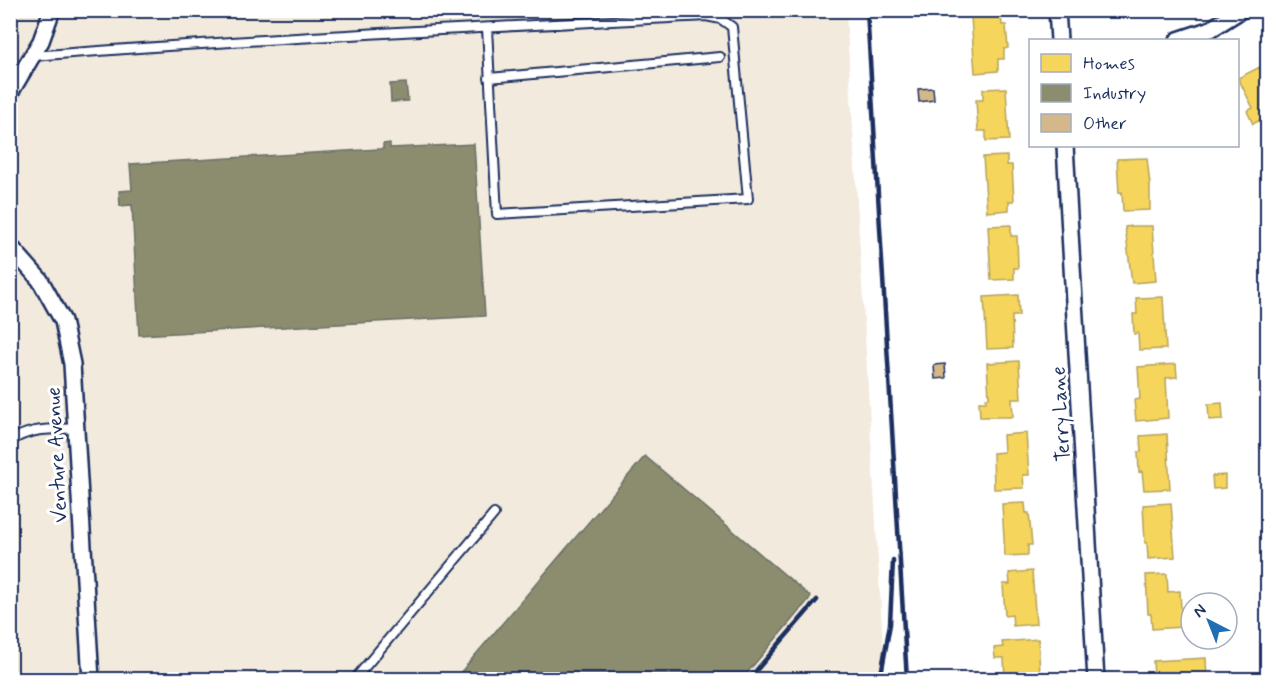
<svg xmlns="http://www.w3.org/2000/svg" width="1278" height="690" font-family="Mynerve,sans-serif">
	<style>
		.built { fill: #f2eadc }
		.homes { fill: #f6d55c; stroke: #b4a35d; stroke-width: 1.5 }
		.industry { fill: #8c8c6e; stroke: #6a7069; stroke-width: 1.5 }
		.building { fill: #d4b889; stroke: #1b2f5e; stroke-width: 1.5 }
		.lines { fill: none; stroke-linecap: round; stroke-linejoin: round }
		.lane-casing { stroke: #1b2f5e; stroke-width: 12 }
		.street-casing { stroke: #1b2f5e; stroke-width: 20 }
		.lane { stroke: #fff; stroke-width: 8 }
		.street { stroke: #fff; stroke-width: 15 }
		.rail { stroke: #1b2f5e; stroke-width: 4.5 }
		.labels { text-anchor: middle; stroke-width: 6; stroke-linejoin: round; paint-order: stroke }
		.street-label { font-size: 20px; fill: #1b2f5e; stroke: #fff }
	</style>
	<rect width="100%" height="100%" fill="#fff"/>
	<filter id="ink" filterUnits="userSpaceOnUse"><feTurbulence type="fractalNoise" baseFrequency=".0167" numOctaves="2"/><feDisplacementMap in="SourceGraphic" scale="12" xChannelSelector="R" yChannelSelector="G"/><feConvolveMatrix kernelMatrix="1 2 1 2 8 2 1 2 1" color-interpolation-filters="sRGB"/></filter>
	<g filter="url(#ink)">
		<path class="built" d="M10,11H846L885,679H11Z"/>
		<path class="homes" d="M974,10H998V15H1001L1002,25H1006L1008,48L1004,49V59H998V71L975,73L971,17H974Z
			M1260,67L1268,82V135L1260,120L1253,124L1247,111L1253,108L1238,78Z
			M1006,88L1009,140L986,141V131H978L976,100H983V89Z
			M1007,156V165H1012L1014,201H1009V210L987,212L983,157Z
			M1147,158L1150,185V210L1123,211L1122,192L1119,193L1117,159Z
			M1011,225V236H1017L1018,268H1014V279L991,280L988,226Z
			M1133,226H1152L1156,281L1132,283L1125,227Z
			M1018,295L1019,316H1012L1013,348L987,349L984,297Z
			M1163,297L1166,349L1139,350L1138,333L1134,334L1133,314H1137L1136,298Z
			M1019,361L1021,399H1012L1013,417H980L979,402H986V398H989L987,363Z
			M1176,364L1177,377L1166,378L1168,418L1136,421L1134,400L1140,399L1138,367Z
			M1222,403L1223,419L1209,420L1208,404Z
			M1026,433L1029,475H1023L1024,488L994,489L993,453L1004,452L1003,435Z
			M1167,434L1170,489L1144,490L1142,471L1139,472L1138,452H1141L1140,436Z
			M1225,475V488L1213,489L1212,476Z
			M1025,503L1026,513H1029L1032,545H1028V555L1005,556L1002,504Z
			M1171,503L1175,557L1148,559L1147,543H1145L1143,505Z
			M1032,571L1036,624L1013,626L1012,615L1005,616L1003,584H1010L1009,573Z
			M1167,574L1168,592L1180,591L1182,627L1152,629L1151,614H1148L1146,575Z
			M1038,639L1040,673L1033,674V680H1005L1004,658H995L994,648L1003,647L1002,642Z
			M1206,658L1207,680H1154L1153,661Z"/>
		<path class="industry" d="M406,83L408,101L391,102L390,84Z
			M390,143V148L474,144L485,316L139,335L132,205L120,206L119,191L132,190L130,164L379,149H383V144Z
			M645,456L811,597L741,680H454Z"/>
		<path class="building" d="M933,88L934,100L919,102L918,89Z
			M945,364L946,378L935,379L934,365Z"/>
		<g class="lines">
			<defs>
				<path id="lane" d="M33,56C257,38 482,28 706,16L721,19L732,27L748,199L497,214L487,28
					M489,78L720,57
					M10,442C28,427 54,430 76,428
					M354,680L494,514"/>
				<path id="street" d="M1057,10L1059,40
					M1178,40L1211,29L1241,10
					M10,93L41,41L52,10
					M1065,146L1096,680
					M10,246L40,280L63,321L72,364L91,680"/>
			</defs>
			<use href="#lane" class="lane-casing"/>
			<use href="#street" class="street-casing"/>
			<use href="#lane" class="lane"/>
			<use href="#street" class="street"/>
			<path class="rail" d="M867,10L907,680
				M748,680L817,600
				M880,680L890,624L893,560"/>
		</g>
	</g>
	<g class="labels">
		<g class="street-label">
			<text transform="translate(1060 414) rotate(-93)" y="7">Terry Lane</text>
			<text transform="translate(56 455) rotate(-93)" y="7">Venture Avenue</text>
		</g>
	</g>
	<rect width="1278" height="690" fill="none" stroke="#fff" stroke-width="36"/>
	<rect x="18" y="18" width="1242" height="654" fill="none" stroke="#1b2f5e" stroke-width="2" filter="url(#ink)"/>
	<rect x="1029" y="39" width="210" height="108" fill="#ffffff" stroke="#a4acbf" stroke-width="1.5"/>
	<rect x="1041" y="54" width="30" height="18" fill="#f6d55c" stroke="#a4acbf" stroke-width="1.5"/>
	<text x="1083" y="69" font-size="18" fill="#1b2f5e">Homes</text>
	<rect x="1041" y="84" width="30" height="18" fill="#8c8c6e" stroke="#a4acbf" stroke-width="1.5"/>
	<text x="1083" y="99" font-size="18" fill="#1b2f5e">Industry</text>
	<rect x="1041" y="114" width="30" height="18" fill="#d4b889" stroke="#a4acbf" stroke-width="1.5"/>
	<text x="1083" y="129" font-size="18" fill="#1b2f5e">Other</text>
	<g transform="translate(1209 621) rotate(318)"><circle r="28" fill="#ffffff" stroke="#a4acbf" stroke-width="1.5"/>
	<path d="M0-4.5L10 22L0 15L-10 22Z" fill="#1f6fb2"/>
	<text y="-9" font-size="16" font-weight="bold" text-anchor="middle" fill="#1b2f5e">N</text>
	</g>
</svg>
